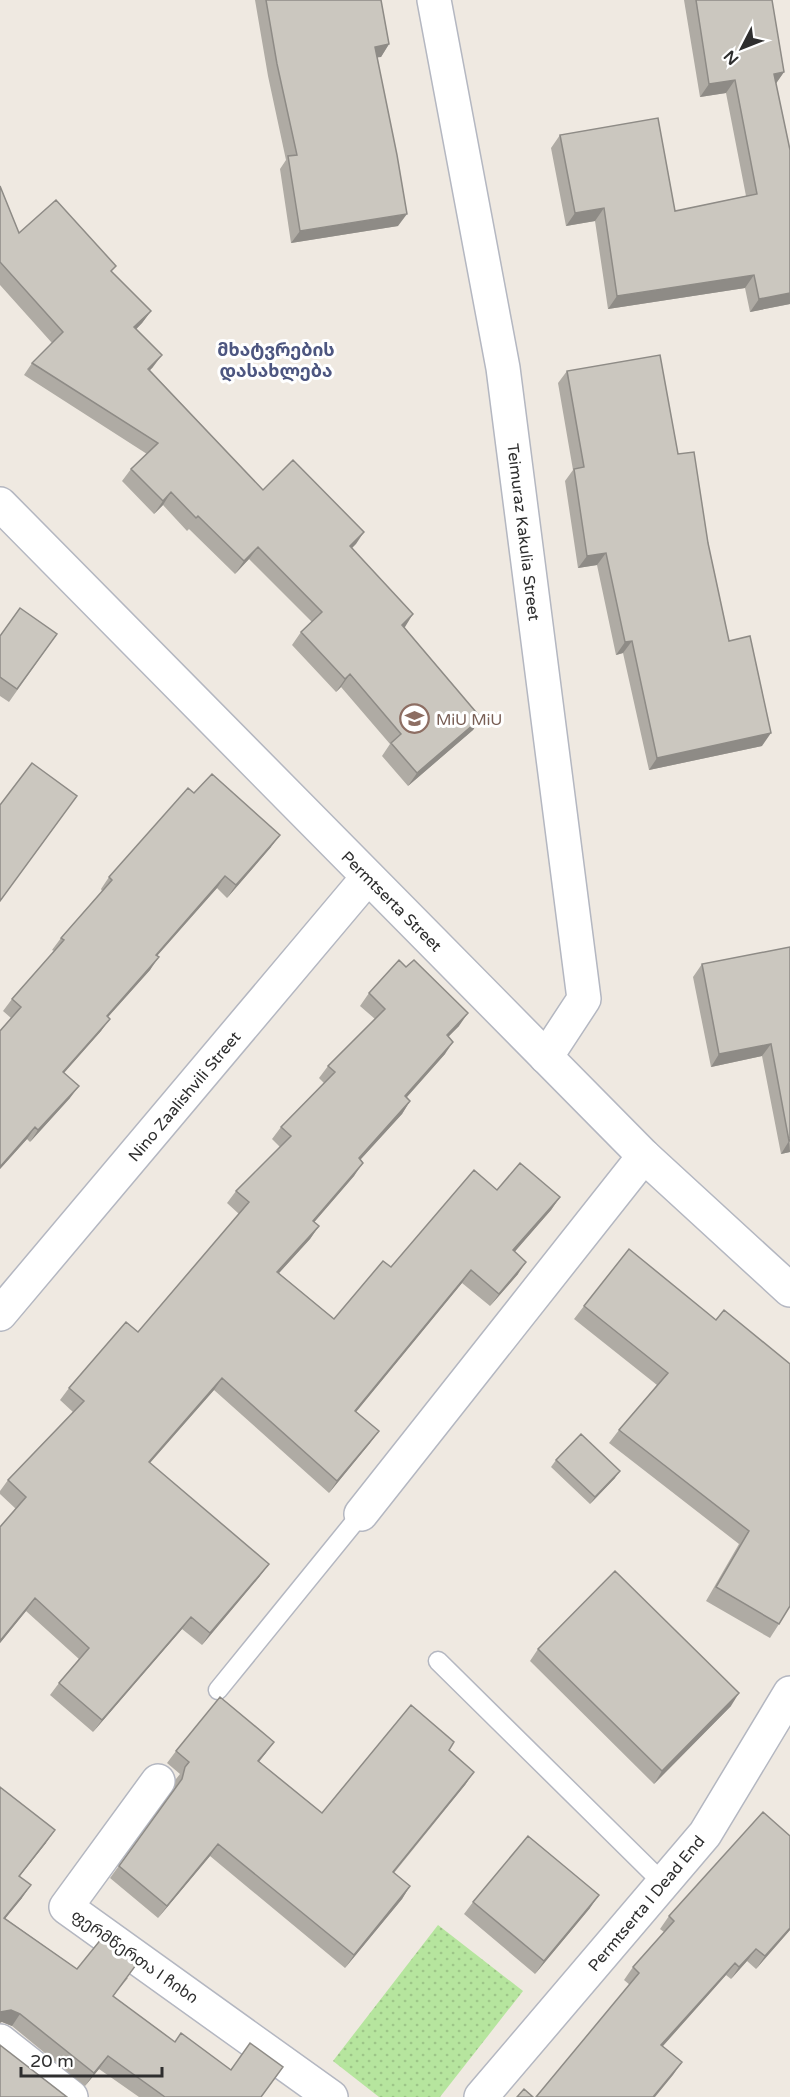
<svg xmlns="http://www.w3.org/2000/svg" width="790" height="2097" font-family="'Varela Round','Noto Sans Georgian',sans-serif">
	<style>
		.grass { fill: url(#grass-dots) }
		.lines { fill: none; stroke-linecap: round; stroke-linejoin: round }
		.lane-casing { stroke: #b4b7c1; stroke-width: 21 }
		.street-casing { stroke: #b4b7c1; stroke-width: 36 }
		.secondary-casing { stroke: #b4b7c1; stroke-width: 36 }
		.lane { stroke: #fff; stroke-width: 18 }
		.street { stroke: #fff; stroke-width: 33 }
		.secondary { stroke: #fff; stroke-width: 33 }
		.wall { fill: #afaba4 }
		.shaded-wall { fill: #8e8b86 }
		.building { fill: #cbc7bf; stroke: #8e8b86; stroke-width: 1.5 }
		.labels { text-anchor: middle; stroke-width: 6; stroke-linejoin: round; paint-order: stroke }
		.street-label { font-size: 16px; fill: #2e2e2e; stroke: #fff }
		.education-label { font-size: 16px; fill: #785e54; stroke: #fff; text-anchor: start }
		.neighbourhood-label { font-size: 18px; font-weight: bold; fill: #4d5680; stroke: #fff }
	</style>
	<defs>
		<pattern id="grass-dots" width="8" height="8" patternUnits="userSpaceOnUse" patternTransform="scale(1.5)"><rect width="8" height="8" fill="#b6e59e"/><path d="M2 2h.1M6 6h.1" fill="none" stroke="#9dc588" stroke-width="1.8" stroke-linecap="round"/></pattern>
	</defs>
	<rect width="100%" height="100%" fill="#efe9e1"/>
	<path class="grass" d="M438,1925L523,1991L440,2097H379L333,2061Z"/>
	<g class="lines">
		<defs>
			<path id="lane" d="M438,1661L663,1883
				M218,1690L361,1514"/>
			<path id="street" d="M434,0L503,368L584,999L546,1057
				M0,1314L368,877
				M361,1514L644,1156
				M158,1781L66,1907L331,2097
				M0,2041L71,2097
				M481,2097L705,1834L790,1693"/>
			<path id="secondary" d="M0,504L644,1156L790,1290"/>
		</defs>
		<use href="#lane" class="lane-casing"/>
		<use href="#street" class="street-casing"/>
		<use href="#secondary" class="secondary-casing"/>
		<use href="#lane" class="lane"/>
		<use href="#street" class="street"/>
		<use href="#secondary" class="secondary"/>
	</g>
	<path class="wall" d="M255,0H381L389,44L381,57H377L398,226L291,243L280,169L286,160L268,76Z
		M684,0H772L784,72L776,83L790,150V304L750,312L745,288L608,309L595,221L566,226L551,148L560,135L675,211L746,196L726,93L700,97Z
		M0,186L19,233L112,272L151,311L142,323L136,329L153,367L150,370L263,490L364,532L351,548L404,628L481,718L473,730L408,786L382,756L390,744L341,687L336,692L292,645L301,632L312,622L249,559L235,574L189,529L187,531L163,505L154,514L122,481L131,469L147,454L24,375L32,363L52,343L0,285Z
		M567,371L678,454L708,543L729,641L762,746L649,770L623,653L616,655L597,565L578,568L565,481L573,470L558,383Z
		M57,634L9,702L0,696V636Z
		M194,793L271,847L227,898L217,888L157,956L150,970L108,1017L101,1031L64,1073L70,1098L30,1142L27,1139L0,1169V1031L11,1018L3,1011L12,999L54,951L52,950L61,938L102,891L101,889L109,877Z
		M790,947V1152L781,1154L762,1056L711,1067L693,977L702,964Z
		M369,993L459,1026L449,1036L445,1054L407,1097L410,1101L402,1114L360,1160L354,1176L314,1222L319,1226L310,1239L279,1273L334,1319L391,1267L497,1190L560,1197L551,1210L514,1252L518,1274L490,1306L462,1283L356,1412L370,1443L329,1493L214,1390L150,1463L260,1576L202,1645L182,1629L93,1732L50,1695L59,1683L79,1659L26,1611L0,1643V1527L16,1509L0,1494V1491L8,1480L73,1412L60,1400L69,1388L138,1332L239,1214L227,1203L236,1191L280,1147L272,1139L281,1127L324,1083L319,1078L328,1066L375,1019L360,1006Z
		M584,1306L716,1320L779,1624L770,1638L706,1601L739,1544L609,1443L619,1430L657,1385L574,1319Z
		M556,1460L615,1478L590,1504L551,1467Z
		M538,1649L731,1706L654,1784L530,1661Z
		M274,1742L259,1762L322,1813L449,1750L474,1772L465,1785L394,1873L410,1886L402,1899L345,1968L210,1856L158,1918L110,1878L174,1791L176,1779L180,1774L167,1763L176,1751Z
		M0,1787L46,1843L20,1876L22,1898L5,1918L77,1969L128,1978L113,1996L175,2042L261,2097H139L99,2069L85,2086L12,2026L2,2022Z
		M790,1836V1930L756,1969L747,1961L731,1979L726,1975L663,2046L673,2075L630,1985L624,1980L633,1967L664,1932L660,1929L669,1916Z
		M473,1902L590,1908L535,1974L464,1914Z"/>
	<path class="shaded-wall" d="M389,44L381,57L366,59L375,47Z
		M784,72L775,85L774,74Z
		M735,80L726,93L700,97L709,84Z
		M604,208L595,221L566,226L575,213Z
		M407,214L398,226L291,243L300,231Z
		M754,275L745,288L608,309L617,296Z
		M790,293V304L750,312L759,299Z
		M151,311L142,323L126,340L134,327Z
		M162,355L153,367L139,381L148,369Z
		M171,492L163,505L154,514L163,501Z
		M364,532L356,544L341,559L350,546Z
		M258,547L249,559L235,574L244,561Z
		M606,553L597,565L578,568L587,556Z
		M413,614L405,627L393,638L402,625Z
		M632,641L623,653L616,655L625,642Z
		M350,674L341,687L336,692L345,679Z
		M481,718L473,730L408,786L417,773Z
		M771,733L762,746L649,770L657,758Z
		M280,835L271,847L227,898L236,885Z
		M225,876L217,888L147,967L156,955Z
		M159,957L150,970L98,1028L107,1016Z
		M468,1013L459,1026L438,1047L447,1035Z
		M110,1019L101,1031L54,1084L63,1072Z
		M453,1042L445,1054L397,1108L405,1096Z
		M771,1044L762,1056L711,1067L719,1054Z
		M79,1086L70,1098L30,1142L38,1130Z
		M410,1101L402,1114L350,1171L359,1158Z
		M35,1127L27,1139L0,1169V1167Z
		M789,1141L790,1152L781,1154Z
		M363,1163L354,1176L304,1234L313,1221Z
		M560,1197L551,1210L505,1263L513,1250Z
		M319,1226L310,1239L268,1285L277,1272Z
		M526,1262L518,1274L490,1306L499,1294Z
		M471,1270L462,1283L346,1424L355,1411Z
		M222,1378L214,1390L140,1474L149,1462Z
		M379,1431L370,1443L329,1493L337,1481Z
		M620,1471L615,1478L590,1504L595,1497Z
		M269,1564L260,1576L202,1645L210,1633Z
		M35,1598L26,1611L0,1643V1641Z
		M191,1617L182,1629L93,1732L102,1720Z
		M739,1693L731,1706L654,1784L662,1771Z
		M274,1742L265,1754L249,1773L258,1761Z
		M474,1772L465,1785L384,1884L393,1872Z
		M55,1830L46,1843L10,1888L19,1876Z
		M218,1844L210,1856L158,1918L167,1906Z
		M31,1885L22,1898L0,1925L4,1918Z
		M410,1886L402,1899L345,1968L354,1955Z
		M599,1895L590,1908L535,1974L544,1961Z
		M790,1928V1930L756,1969L765,1956Z
		M756,1949L747,1961L731,1979L739,1967Z
		M735,1963L726,1975L653,2057L661,2045Z
		M11,2010L20,2014L12,2026L2,2022L0,2023V2012Z
		M108,2056L99,2069L85,2086L94,2073Z
		M682,2062L673,2075L655,2097H653Z"/>
	<path class="building" d="M266,0H381L389,44L375,47L397,155L407,214L300,231L288,156L297,155L277,64Z
		M696,0H772L784,72L774,74L790,150V293L759,299L754,275L617,296L604,208L575,213L560,135L658,118L675,211L757,194L735,80L709,84Z
		M0,186L19,233L56,200L116,266L111,271L151,311L134,327L162,355L148,369L263,490L293,460L364,532L350,546L413,614L402,625L481,718L417,773L391,743L401,734L350,674L345,679L301,632L322,612L258,547L244,561L198,516L196,518L171,492L163,501L131,469L158,443L32,363L63,332L0,262Z
		M660,355L678,454L694,452L708,543L729,641L750,636L771,733L657,758L632,641L625,642L606,553L587,556L574,469L584,467L567,371Z
		M20,608L57,634L17,689L0,677V636Z
		M32,763L77,796L0,901V805Z
		M212,774L280,835L236,885L225,876L156,955L159,957L107,1016L110,1019L63,1072L79,1086L38,1130L35,1127L0,1167V1031L21,1007L12,999L64,940L61,938L112,880L109,877L188,788L194,793Z
		M790,947V1141H789L771,1044L719,1054L702,964Z
		M399,960L406,967L414,960L468,1013L447,1035L453,1042L405,1096L410,1101L359,1158L363,1163L313,1221L319,1226L277,1272L334,1319L383,1261L391,1267L474,1170L497,1190L520,1163L560,1197L513,1250L526,1262L499,1294L471,1270L355,1411L379,1431L337,1481L222,1378L149,1462L269,1564L210,1633L191,1617L102,1720L59,1683L89,1648L35,1598L0,1641V1527L26,1497L8,1480L84,1401L69,1388L126,1322L138,1332L249,1202L236,1191L291,1136L281,1127L335,1072L328,1066L385,1009L369,993Z
		M629,1249L716,1320L724,1310L790,1364V1606L779,1624L716,1587L749,1531L619,1430L668,1373L584,1306Z
		M581,1434L620,1471L595,1497L556,1460Z
		M615,1571L739,1693L662,1771L538,1649Z
		M220,1697L274,1742L258,1761L322,1813L411,1705L454,1742L449,1750L474,1772L393,1872L410,1886L354,1955L218,1844L167,1906L119,1866L182,1779L185,1767L189,1762L176,1751Z
		M0,1787L55,1830L19,1876L31,1885L4,1918L77,1969L102,1938L136,1965L113,1996L175,2042L181,2033L231,2070L250,2043L283,2067L261,2097H165L108,2056L94,2073L20,2014L11,2010L0,2012Z
		M763,1812L790,1836V1928L765,1956L756,1949L739,1967L735,1963L661,2045L682,2062L653,2097H536L639,1973L633,1967L674,1921L669,1916Z
		M528,1836L599,1895L544,1961L473,1902Z
		M0,2045L67,2097H0Z
		M524,2089L533,2097H517Z"/>
	<defs>
		<symbol id="school-ring" viewBox="-11 -11 22 22"><circle r="9.5" fill="#fff" stroke="#8d6e63" stroke-width="1.5"/><path d="M0-5L7-2L0 1L-7-2ZM-4 1L0 2.5L4 1V4Q0 6-4 4Z" fill="#8d6e63"/></symbol>
	</defs>
	<g fill-rule="evenodd">
		<use href="#school-ring" x="398" y="702" width="33" height="33"/>
	</g>
	<g class="labels">
		<g class="street-label">
			<text transform="translate(524 532) rotate(83)" y="6">Teimuraz Kakulia Street</text>
			<text transform="translate(392 901) rotate(45)" y="6">Permtserta Street</text>
			<text transform="translate(184 1096) rotate(-50)" y="6">Nino Zaalishvili Street</text>
			<text transform="translate(646 1903) rotate(-50)" y="6">Permtserta I Dead End</text>
			<text transform="translate(135 1956) rotate(35)" y="6">ფერმწერთა I ჩიხი</text>
		</g>
		<g class="education-label">
			<text x="436" y="725">MiU MiU</text>
		</g>
		<g class="neighbourhood-label">
			<text x="276" y="356">მხატვრების<tspan x="276" dy="21">დასახლება</tspan></text>
		</g>
	</g>
	<g transform="translate(742 48) rotate(228)" stroke="#ffffff" stroke-width="4.5" paint-order="stroke">
	<path d="M0-4.5L10 22L0 15L-10 22Z" fill="#2e2e2e"/>
	<text y="-9" font-size="16" font-weight="bold" text-anchor="middle" fill="#2e2e2e">N</text>
	</g>
	<path d="M21 2067v9h141v-9" fill="none" stroke="#2e2e2e" stroke-width="3"/>
	<text x="30" y="2067" font-size="18" fill="#2e2e2e" stroke="#ffffff" stroke-width="4.5" paint-order="stroke">20 m</text>
</svg>
